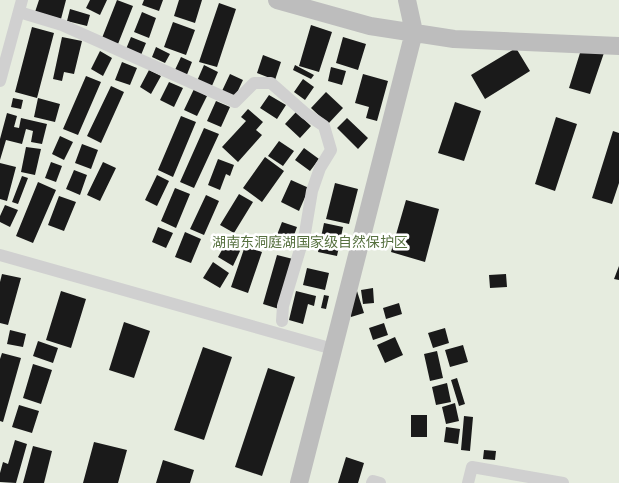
<svg xmlns="http://www.w3.org/2000/svg" width="619" height="483" font-family="Raleway,'Noto Sans SC',sans-serif">
	<style>
		.green { fill: #e6ecdf }
		.building { fill: #1a1a1a }
		.lines { fill: none; stroke-linecap: round; stroke-linejoin: round }
		.street { stroke: #d0d0d0; stroke-width: 12 }
		.secondary { stroke: #bdbdbd; stroke-width: 18 }
		.labels { text-anchor: middle; stroke-width: 5; stroke-linejoin: round; paint-order: stroke }
		.park-label { font-size: 14px; fill: #56703f; stroke: #fff }
	</style>
	<rect width="100%" height="100%" fill="#fff"/>
	<path class="green" d="M0,0H619V483H0Z"/>
	<path class="building" d="M39,0H66L61,19L35,12Z
		M90,0H107L100,15L86,8Z
		M117,0L133,6L118,44L102,38Z
		M144,0H163L159,11L142,5Z
		M179,0H202L195,23L174,16Z
		M219,3L236,9L217,67L199,62Z
		M70,9L90,15L87,26L67,21Z
		M142,12L156,18L149,38L134,32Z
		M173,22L195,30L186,55L164,47Z
		M311,25L332,32L319,72L299,66Z
		M32,27L54,33L37,98L15,92Z
		M62,37L82,41L74,74L64,72L62,81L53,79Z
		M131,37L146,43L141,55L126,49Z
		M343,37L366,44L358,70L336,63Z
		M585,37L607,44L590,94L569,88Z
		M156,47L170,54L165,63L152,57Z
		M516,48L530,71L485,99L471,75Z
		M100,51L112,58L103,76L91,69Z
		M263,55L281,62L275,80L257,73Z
		M181,57L192,62L186,77L174,72Z
		M122,62L137,68L130,85L115,80Z
		M204,65L218,72L211,88L197,81Z
		M295,65L314,75L311,79L293,70Z
		M331,67L346,71L342,85L328,81Z
		M149,70L161,76L151,94L140,87Z
		M230,74L243,80L235,97L222,91Z
		M363,74L388,81L377,121L366,118L369,107L355,103Z
		M86,76L101,82L78,135L63,129Z
		M303,79L314,87L305,100L294,92Z
		M169,82L183,88L174,107L160,100Z
		M111,86L124,92L101,143L87,136Z
		M194,89L207,96L197,116L184,110Z
		M326,92L343,108L328,124L311,108Z
		M269,95L286,105L277,119L260,108Z
		M13,98L23,100L21,109L11,107Z
		M38,98L60,104L55,122L34,117Z
		M216,101L230,107L221,127L207,121Z
		M455,102L481,111L464,161L438,153Z
		M248,109L263,122L256,130L262,135L238,162L222,147L246,121L241,117Z
		M296,112L311,126L300,138L285,124Z
		M7,113L17,116L14,127L19,128L21,118L47,124L42,144L31,142L33,131L26,129L22,144L6,140L0,160V139Z
		M181,116L196,122L173,177L158,170Z
		M556,117L577,124L555,191L535,184Z
		M347,118L368,138L358,149L337,128Z
		M204,128L219,134L194,188L180,182Z
		M613,131L619,133V183L612,204L592,198Z
		M60,136L73,142L64,160L52,154Z
		M279,141L294,151L283,166L268,156Z
		M82,144L98,150L91,169L75,163Z
		M26,147L41,149L35,175L21,172Z
		M304,148L319,159L310,171L295,160Z
		M265,157L284,171L262,202L243,188Z
		M218,159L234,165L230,176L226,174L220,190L208,185Z
		M51,162L62,166L56,182L45,178Z
		M103,162L116,168L100,201L87,195Z
		M0,163L16,167L7,201L0,199Z
		M74,170L87,175L80,195L66,189Z
		M157,175L169,181L157,206L145,200Z
		M22,176L28,178L18,204L12,202Z
		M291,180L309,188L299,211L281,202Z
		M38,182L56,190L33,243L16,236Z
		M335,183L358,189L349,224L326,219Z
		M175,188L190,194L176,228L161,221Z
		M239,194L253,202L234,233L220,225Z
		M206,195L219,201L204,235L190,229Z
		M59,196L76,202L64,231L48,225Z
		M406,200L439,209L425,262L391,252Z
		M5,205L18,210L10,227L0,222V216Z
		M282,222L297,227L290,246L275,240Z
		M324,223L343,227L337,256L318,252Z
		M158,227L173,233L166,248L152,242Z
		M185,232L201,239L191,263L175,257Z
		M226,243L240,251L233,266L218,257Z
		M245,246L262,252L248,293L231,287Z
		M277,255L293,259L279,309L263,304Z
		M213,262L229,273L220,288L203,278Z
		M619,266V280L614,279Z
		M307,268L329,273L325,290L303,285Z
		M2,274L21,278L8,325L0,323V282Z
		M506,274L507,287L490,288L489,275Z
		M373,288L374,303L363,304L361,290Z
		M61,291L86,299L71,348L46,340Z
		M296,291L316,296L314,306L308,304L303,324L289,320Z
		M357,291L364,313L351,317L344,295Z
		M324,295L329,296L326,309L321,308Z
		M399,303L402,314L386,319L383,308Z
		M124,322L150,331L134,378L109,370Z
		M384,323L388,335L373,340L369,328Z
		M445,328L449,343L433,348L428,333Z
		M10,330L26,334L23,347L7,344Z
		M395,337L403,355L385,363L377,345Z
		M38,341L58,348L53,363L33,356Z
		M463,345L468,362L450,367L445,350Z
		M203,347L232,357L204,440L174,430Z
		M437,351L443,378L430,381L424,354Z
		M2,353L21,358L3,422L0,421V359Z
		M33,364L52,370L41,404L23,398Z
		M268,368L295,377L262,476L235,467Z
		M457,378L465,404L459,406L451,380Z
		M447,383L451,402L436,405L432,387Z
		M455,403L459,421L446,424L442,407Z
		M19,405L39,411L32,433L12,427Z
		M411,415H427V437H411Z
		M464,416L473,417L470,451L461,450Z
		M446,427L460,429L458,444L444,442Z
		M15,440L27,444L16,483L0,482V473L3,462L8,464Z
		M94,442L127,450L118,483H83Z
		M33,446L52,451L44,483H23Z
		M484,450L496,451L495,460L483,459Z
		M346,457L364,463L358,483H338Z
		M163,460L194,470L190,483H156Z"/>
	<g class="lines">
		<path class="street" d="M19,12L62,25L235,102L254,83H271L305,113L324,126L331,150L320,168L312,191L305,233L283,306L282,321
			M0,81L22,0
			M0,255L333,349
			M372,483L373,481L380,483
			M468,483L472,467L563,483"/>
		<path class="secondary" d="M277,0L370,26L454,39L619,46
			M299,483L414,32L407,0"/>
	</g>
	<g class="labels">
		<g class="park-label">
			<text x="310" y="247">湖南东洞庭湖国家级自然保护区</text>
		</g>
	</g>
</svg>
